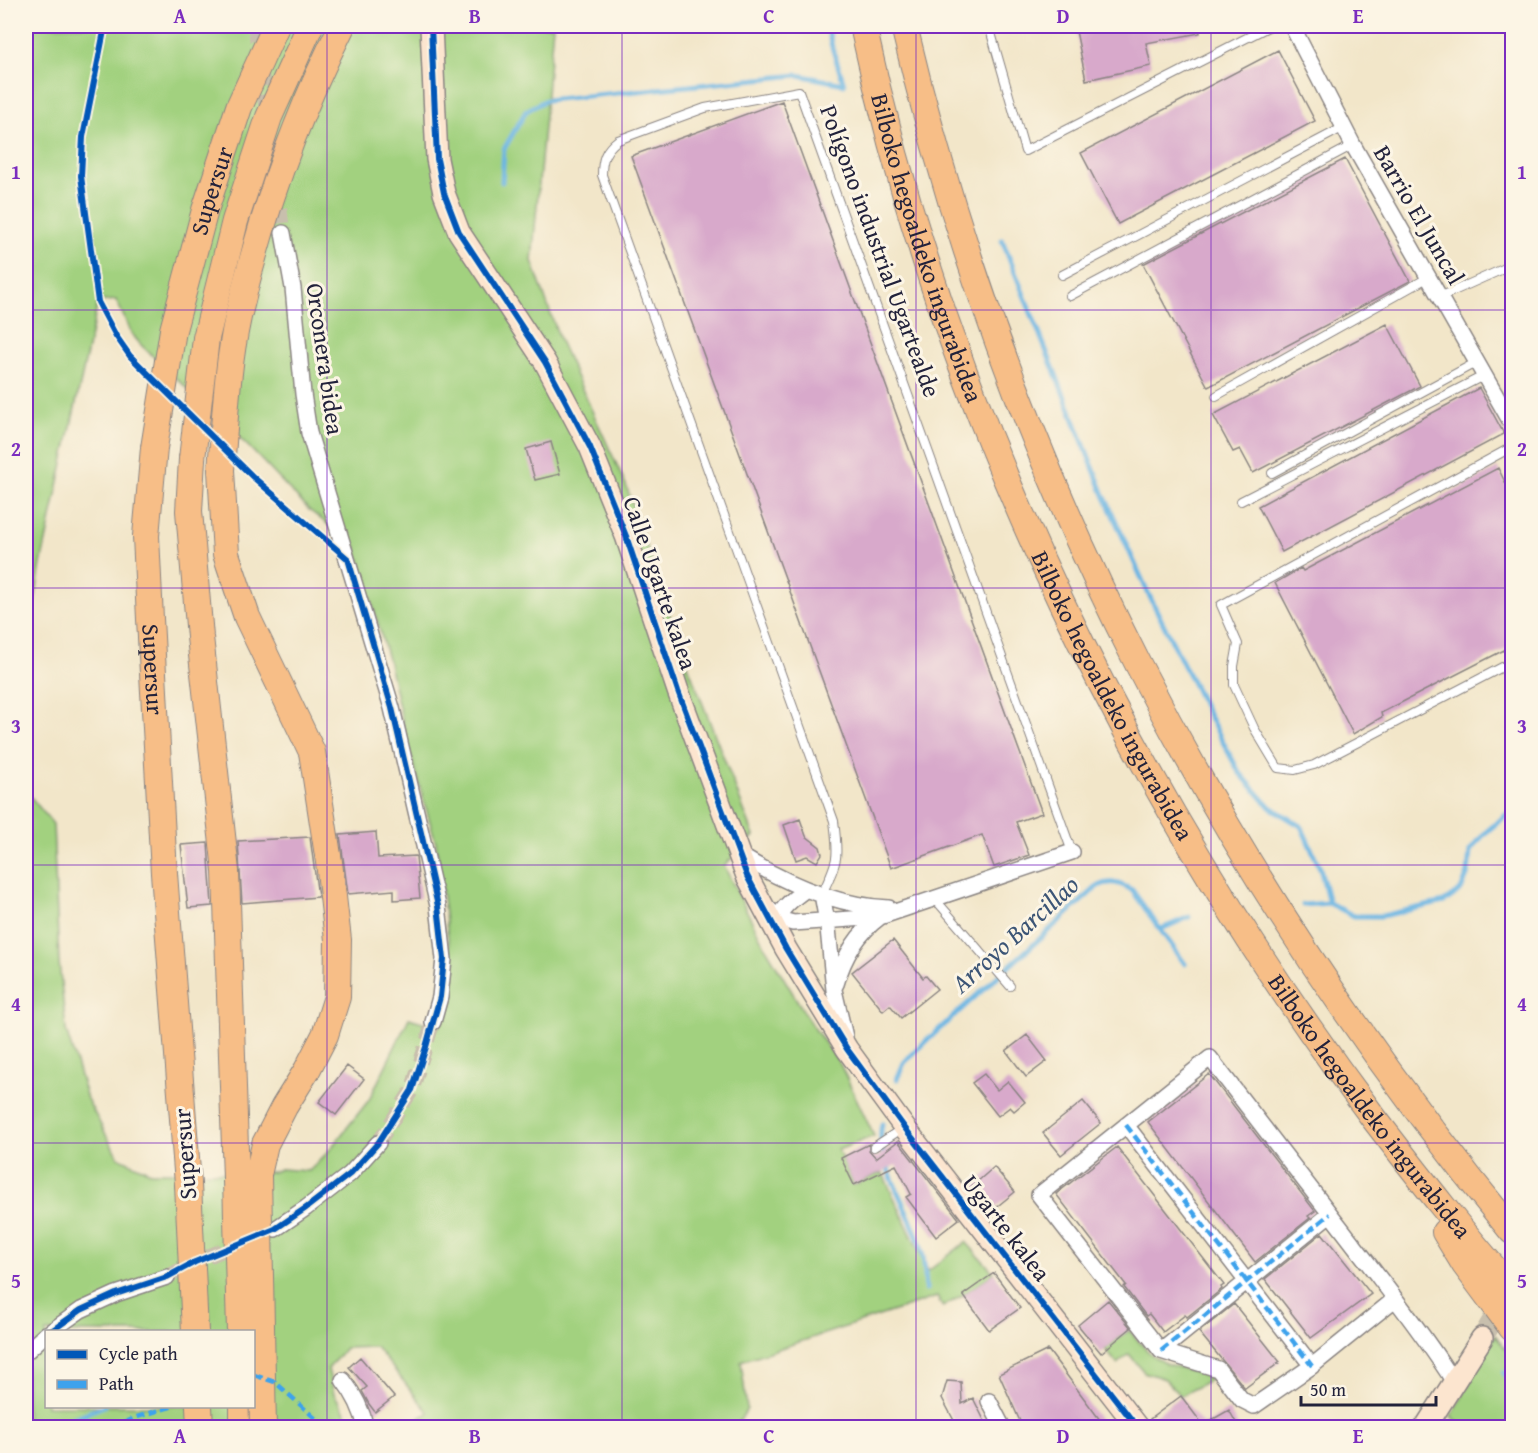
<svg xmlns="http://www.w3.org/2000/svg" width="1538" height="1453" font-family="'Gentium Book Plus',serif">
	<style>
		.green { fill: #a2d17f; stroke: #627a5d; stroke-width: 1.5; fill-rule: evenodd }
		.lines { fill: none; stroke-linecap: round; stroke-linejoin: round }
		.stream { stroke: #6bb5e3; stroke-width: 5 }
		.building { fill: #d8a9cb }
		.street-tunnel { stroke: #c8bfad; stroke-width: 15; stroke-dasharray: 15 8; stroke-linecap: butt }
		.secondary-tunnel { stroke: #c8bfad; stroke-width: 21; stroke-dasharray: 21 10; stroke-linecap: butt }
		.lane-casing { stroke: #8a8482; stroke-width: 10 }
		.street-casing { stroke: #8a8482; stroke-width: 18 }
		.secondary-casing { stroke: #8a8482; stroke-width: 24 }
		.highway-casing { stroke: #8a8482; stroke-width: 28 }
		.lane { stroke: #fff; stroke-width: 8 }
		.street { stroke: #fff; stroke-width: 15 }
		.secondary { stroke: #fce5cf; stroke-width: 21 }
		.highway { stroke: #f7be87; stroke-width: 26 }
		.highway-bridge-casing { stroke: #8a8482; stroke-width: 28; stroke-linecap: butt }
		.highway-bridge { stroke: #f7be87; stroke-width: 26 }
		.quiet { stroke: #3ea2ec; stroke-width: 4.5; stroke-dasharray: 9 4.5; stroke-linecap: butt }
		.cycleway-casing { stroke: #fcf5e5; stroke-width: 10 }
		.cycleway { stroke: #0057b8; stroke-width: 6 }
		.grid { fill: none; stroke: #7b2cbf; stroke-width: 1.5; stroke-opacity: 0.55 }
		.labels { text-anchor: middle; stroke-width: 6; stroke-linejoin: round; paint-order: stroke }
		.street-label { font-size: 24px; fill: #22223b; stroke: #fcf5e5 }
		.water-label { font-size: 26px; font-style: italic; fill: #3c5576; stroke: #fcf5e5 }
		.neatline { fill: none; stroke: #7b2cbf; stroke-width: 2 }
		.grid-label { font-size: 20px; text-anchor: middle; font-weight: bold; fill: #7b2cbf }
	</style>
	<rect width="100%" height="100%" fill="#fcf5e5"/>
	<filter id="ink" filterUnits="userSpaceOnUse"><feTurbulence type="fractalNoise" baseFrequency=".0167" numOctaves="2"/><feDisplacementMap in="SourceGraphic" scale="12" xChannelSelector="R" yChannelSelector="G"/><feConvolveMatrix kernelMatrix="1 2 1 2 8 2 1 2 1" color-interpolation-filters="sRGB"/></filter>
	<filter id="wash" filterUnits="userSpaceOnUse"><feTurbulence type="fractalNoise" baseFrequency=".008" numOctaves="4" result="noise"/><feDisplacementMap in="SourceGraphic" scale="24" xChannelSelector="R" yChannelSelector="G"/><feGaussianBlur stdDeviation="1.35" result="paint"/><feColorMatrix in="noise" values="0 0 0 0 0 0 0 0 0 0 0 0 0 0 0 0 0 1.4 0 .05"/><feComposite in="paint" operator="in"/></filter>
	<g filter="url(#wash)">
		<rect width="100%" height="100%" fill="#f2e6c9"/>
		<path class="green" d="M26,26H553L532,261L561,343L626,485L680,645L754,836L724,866L764,945L810,1022L840,1064L874,1136L838,1150L854,1185L882,1172L928,1271L966,1242L994,1273L963,1295L943,1307L937,1297L741,1361L747,1409L736,1427C710,1427 679,1415 653,1428L400,1427L429,1413L376,1347L345,1348L328,1369L334,1394L354,1427H26V791L53,824L59,962L66,1030L87,1099L118,1157L150,1172H273L280,1169L309,1171L327,1153L369,1100L409,1018L439,1027L447,989L449,946L436,843L407,742L389,663L356,546L309,510L247,445L141,345L132,334L116,300L98,302L41,564L26,650ZM46,1332H254V1406H46Z
			M1129,1330C1139,1341 1150,1357 1165,1363C1181,1369 1196,1371 1211,1379L1181,1396L1165,1379L1144,1372L1129,1354L1117,1364L1105,1349Z
			M1495,1335L1512,1357V1427H1463L1452,1416Z"/>
		<g class="lines">
			<path class="stream" d="M502,182L504,149L526,111L546,100L798,75L844,84L832,47L827,26
				M1002,240L1104,495L1149,595L1209,716L1239,772L1270,807L1301,826L1320,868L1329,903
				M1303,905L1329,903L1354,916H1382L1444,902L1461,890L1468,873L1470,851L1485,833L1512,810
				M1161,929L1189,917
				M897,1079L904,1063L914,1052L1098,886C1112,880 1119,883 1132,890L1185,964
				M882,1124C873,1159 914,1215 922,1252C925,1264 925,1277 926,1289
				M1504,1373L1512,1383
				M48,1428L104,1406"/>
		</g>
		<g id="blocks">
			<path class="building" d="M1075,26H1199L1200,33L1146,43L1151,66L1086,80Z
				M1278,50L1315,121L1118,224L1081,153Z
				M782,101L1042,813L1016,822L1029,855L994,867L982,835L891,868L631,156Z
				M1345,159L1410,281L1208,387L1143,264Z
				M1387,324L1420,386L1253,473L1240,449L1233,452L1213,415Z
				M1479,388L1504,434L1282,552L1258,506Z
				M551,442L560,474L535,480L526,449Z
				M1498,468L1512,496V646L1381,713L1382,717L1353,734L1275,583L1301,568L1303,571Z
				M800,819L806,836L820,847L822,854L817,862L807,856L796,860L784,825Z
				M376,832L378,858L416,856L420,898L394,900V890L348,894L340,835Z
				M310,837L318,897L242,903L238,841Z
				M208,843L212,906L188,908L181,845Z
				M893,940L923,978L926,976L937,989L901,1018L890,1005L883,1011L852,972Z
				M1027,1035L1047,1061L1026,1077L1006,1051Z
				M347,1066L364,1079L336,1115L319,1102Z
				M984,1074L997,1090L1008,1081L1025,1102L1014,1111L1010,1107L998,1116L972,1083Z
				M1209,1074L1315,1211L1308,1216L1310,1218L1255,1262L1148,1122Z
				M1083,1101L1101,1123L1061,1155L1043,1133Z
				M898,1141L959,1219L936,1237L906,1197L911,1194L896,1165L854,1185L841,1158L869,1144V1150L876,1158Z
				M1117,1147L1224,1285L1221,1287L1222,1289L1187,1317L1185,1315L1163,1332L1149,1314L1146,1316L1124,1287L1126,1285L1056,1194Z
				M994,1167L1015,1192L989,1213L969,1189Z
				M1322,1233L1371,1294L1311,1338L1265,1279Z
				M994,1273L1020,1308L989,1330L963,1295Z
				M1108,1300L1131,1328L1101,1353L1078,1325Z
				M1234,1304L1280,1362L1245,1388L1199,1332Z
				M1048,1350L1106,1428H1023L999,1374Z
				M360,1357L394,1397L375,1412L369,1404L362,1391L367,1387L349,1367Z
				M947,1381L961,1382L962,1404L973,1398L988,1428H958L942,1398Z
				M1181,1396L1203,1425L1229,1410L1239,1428H1156L1150,1419Z"/>
		</g>
	</g>
	<g filter="url(#ink)">
		<use href="#blocks" fill-opacity="0" stroke="#8a8482" stroke-width="1.5"/>
		<g class="lines">
			<path class="street-tunnel" d="M255,26L283,233
				M378,1143L412,1090L433,1022
				M167,1277L195,1262L243,1242"/>
			<path class="secondary-tunnel" d="M1482,1338L1507,1297"/>
			<defs>
				<path id="lane" d="M989,26L1025,151L1270,26
					M1062,275L1344,127
					M1070,296L1353,145
					M1440,297L1512,265
					M1216,396L1429,277
					M1512,447L1221,605L1238,644L1234,666V685L1254,728L1278,768L1295,770L1314,765L1512,662
					M1272,473L1477,362
					M1241,501L1485,375
					M822,894C838,860 839,859 834,821L602,175C602,159 605,150 618,140L705,108L799,91L1072,852
					M935,899L1010,986
					M874,1147L903,1128"/>
				<path id="street" d="M1292,26L1353,145L1512,424
					M283,233L293,288L303,394L309,433L392,708L438,906L444,959L440,997L433,1022
					M738,854C783,882 835,906 889,908
					M822,894L828,928L834,990L845,1037
					M768,908L779,919L793,923L880,917L1072,852
					M780,928C774,910 794,899 806,889
					M836,984C844,956 857,934 880,917
					M1126,1125L1312,1366
					M275,1229L306,1208L350,1174L378,1143
					M1395,1299L1312,1366L1254,1406L1242,1400L1218,1369L1161,1351L1039,1195L1210,1058L1371,1267C1400,1305 1429,1342 1454,1382
					M50,1332L81,1310L116,1294L167,1277
					M1161,1351L1330,1214
					M26,1352L46,1334
					M343,1380C354,1394 362,1410 366,1428
					M989,1401L1003,1428"/>
				<path id="secondary" d="M431,26L437,159L444,193L459,232L545,362L590,447L626,536L678,691L747,876L786,949L847,1049L904,1127L1138,1428
					M1425,1428L1482,1338"/>
				<g id="highway">
					<path id="s1" d="M863,26C948,421 1134,799 1376,1121C1420,1178 1464,1235 1512,1289"/>
					<path d="M904,26C1010,477 1219,874 1512,1231"/>
					<path id="s2" d="M154,448L146,536L150,619L164,873L188,1184"/>
					<path d="M192,459L189,511L200,637L226,871L236,1179"/>
					<path d="M221,470L226,554L247,617L312,752L329,862L338,940L337,997L325,1035L307,1070L284,1107L265,1144L258,1175"/>
					<path d="M1445,1232L1465,1265L1512,1328"/>
					<path d="M199,1406L200,1428"/>
					<path d="M243,1406V1428"/>
				</g>
			</defs>
			<use href="#lane" class="lane-casing"/>
			<use href="#street" class="street-casing"/>
			<use href="#secondary" class="secondary-casing"/>
			<use href="#highway" class="highway-casing"/>
			<use href="#lane" class="lane"/>
			<use href="#street" class="street"/>
			<use href="#secondary" class="secondary"/>
			<use href="#highway" class="highway"/>
			<defs>
				<g id="highway-bridge">
					<path id="s3" d="M154,448L173,330L205,210L239,107L276,26"/>
					<path d="M192,459L206,338L235,221L269,117L310,26"/>
					<path d="M221,470C225,419 227,367 238,317C261,217 296,117 342,26"/>
					<path d="M258,1175L263,1428"/>
					<path d="M236,1179L240,1332"/>
					<path d="M188,1184L195,1332"/>
				</g>
			</defs>
			<use href="#highway-bridge" class="highway-bridge-casing"/>
			<use href="#highway-bridge" class="highway-bridge"/>
			<path class="quiet" d="M1126,1125L1312,1366
				M1161,1351L1330,1214
				M254,1375L275,1382L326,1428
				M112,1428L137,1417L174,1406"/>
			<defs>
				<path id="cycleway" d="M431,26L437,159L444,193L459,232L545,362L590,447L626,536L678,691L747,876L786,949L847,1049L904,1127L1138,1428
					M50,1332L81,1310L116,1294L167,1277L195,1262L275,1229L306,1208L350,1174L378,1143L412,1090L426,1047L440,997L444,959L438,906L392,708L348,559L253,477L130,356L116,336L98,302L81,176L83,137L105,26"/>
			</defs>
			<use href="#cycleway" class="cycleway-casing"/>
			<use href="#cycleway" class="cycleway"/>
		</g>
	</g>
	<path class="grid" d="M327,26V1428M622,26V1428M916,26V1428M1211,26V1428M26,310H1512M26,588H1512M26,865H1512M26,1143H1512"/>
	<g class="labels">
		<g class="street-label">
			<text dy="8" stroke="none"><textPath href="#s3" startOffset="264">Supersur</textPath></text>
			<text transform="translate(1419 215) rotate(60)" y="8">Barrio El Juncal</text>
			<text dy="8" stroke="none"><textPath href="#s1" startOffset="231">Bilboko hegoaldeko ingurabidea</textPath></text>
			<text transform="translate(880 251) rotate(70)" y="8">Polígono industrial Ugartealde</text>
			<text transform="translate(325 359) rotate(82)" y="8">Orconera bidea</text>
			<text transform="translate(660 583) rotate(71)" y="8">Calle Ugarte kalea</text>
			<text dy="8" stroke="none"><textPath href="#s2" startOffset="222">Supersur</textPath></text>
			<text dy="8" stroke="none"><textPath href="#s1" startOffset="717">Bilboko hegoaldeko ingurabidea</textPath></text>
			<text dy="8" stroke="none"><textPath href="#s1" startOffset="1203">Bilboko hegoaldeko ingurabidea</textPath></text>
			<text transform="translate(185 1154) rotate(-94)" y="8">Supersur</text>
			<text transform="translate(1006 1228) rotate(52)" y="8">Ugarte kalea</text>
		</g>
		<g class="water-label">
			<text transform="translate(1015 934) rotate(-42)" y="9">Arroyo Barcillao</text>
		</g>
	</g>
	<rect width="1538" height="1453" fill="none" stroke="#fcf5e5" stroke-width="66"/>
	<rect x="45" y="1330" width="210" height="78" fill="#fcf5e5" stroke="#a5a1a1" stroke-width="1.5"/>
	<rect x="57" y="1350" width="30" height="9" fill="#0057b8" stroke="#a5a1a1" stroke-width="1.5"/>
	<text x="99" y="1360" font-size="18" fill="#22223b">Cycle path</text>
	<rect x="57" y="1380" width="30" height="9" fill="#3ea2ec" stroke="#a5a1a1" stroke-width="1.5"/>
	<text x="99" y="1390" font-size="18" fill="#22223b">Path</text>
	<path d="M1301 1396v9h135v-9" fill="none" stroke="#22223b" stroke-width="3"/>
	<text x="1310" y="1396" font-size="18" fill="#22223b" stroke="#fcf5e5" stroke-width="4.5" paint-order="stroke">50 m</text>
	<rect x="33" y="33" width="1472" height="1387" class="neatline"/>
	<g class="grid-label">
		<text x="180" y="23">A</text>
		<text x="475" y="23">B</text>
		<text x="769" y="23">C</text>
		<text x="1063" y="23">D</text>
		<text x="1358" y="23">E</text>
		<text x="16" y="179">1</text>
		<text x="1522" y="179">1</text>
		<text x="16" y="456">2</text>
		<text x="1522" y="456">2</text>
		<text x="16" y="733">3</text>
		<text x="1522" y="733">3</text>
		<text x="16" y="1011">4</text>
		<text x="1522" y="1011">4</text>
		<text x="16" y="1288">5</text>
		<text x="1522" y="1288">5</text>
		<text x="180" y="1443">A</text>
		<text x="475" y="1443">B</text>
		<text x="769" y="1443">C</text>
		<text x="1063" y="1443">D</text>
		<text x="1358" y="1443">E</text>
	</g>
</svg>
